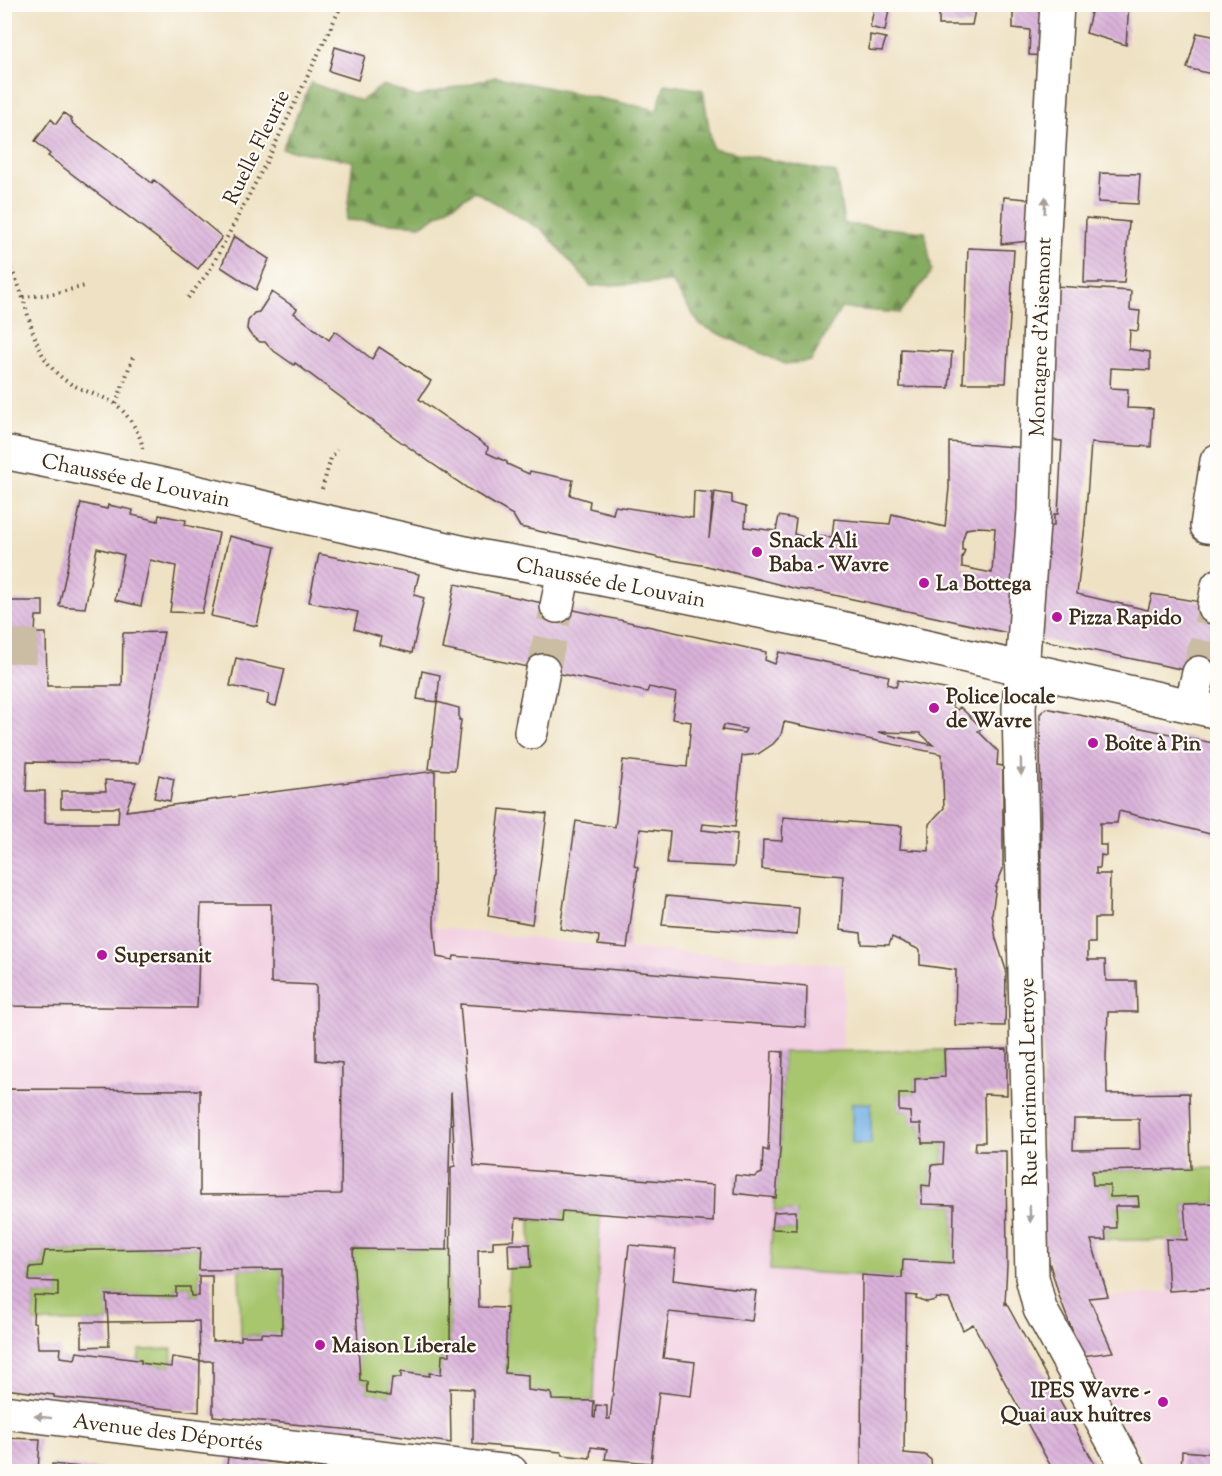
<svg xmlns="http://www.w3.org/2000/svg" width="1222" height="1476" font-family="'Sorts Mill Goudy',serif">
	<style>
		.built { fill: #f2cfe1 }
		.green { fill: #a7c66e; stroke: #717846; stroke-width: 1.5 }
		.forest { fill: url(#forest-firs); stroke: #606a40; stroke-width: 1.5 }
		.water { fill: #73b0e5; stroke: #576d82; stroke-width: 1.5 }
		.building { fill: url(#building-back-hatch); fill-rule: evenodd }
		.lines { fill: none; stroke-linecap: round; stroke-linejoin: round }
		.minor-tunnel { stroke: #cbbda3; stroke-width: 33; stroke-dasharray: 33 16; stroke-linecap: butt }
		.minor-casing { stroke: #564637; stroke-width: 36 }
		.major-casing { stroke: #564637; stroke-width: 36 }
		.path { stroke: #564637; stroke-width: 4; stroke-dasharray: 1.5 4.5; stroke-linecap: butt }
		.minor { stroke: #fff; stroke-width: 33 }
		.major { stroke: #fff; stroke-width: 33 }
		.oneway { fill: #a79f9a }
		.poi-dot { fill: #b5179e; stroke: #fdfcf7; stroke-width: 2 }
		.labels { text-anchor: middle; stroke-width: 4.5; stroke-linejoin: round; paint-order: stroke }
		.street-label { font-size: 21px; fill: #3b2a1e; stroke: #fdfcf7 }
		.poi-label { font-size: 21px; font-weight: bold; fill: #3b2a1e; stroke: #fdfcf7; text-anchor: start }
	</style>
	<defs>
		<pattern id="forest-firs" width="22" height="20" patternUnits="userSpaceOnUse" patternTransform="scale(1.5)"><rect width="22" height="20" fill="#85ab61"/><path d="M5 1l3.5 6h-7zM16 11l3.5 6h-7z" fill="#6e8b4f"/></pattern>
		<pattern id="building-back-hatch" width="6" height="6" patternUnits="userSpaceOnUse" patternTransform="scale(1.5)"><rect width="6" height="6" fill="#dab2da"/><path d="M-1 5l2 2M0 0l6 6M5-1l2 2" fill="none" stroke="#bc99bb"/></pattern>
	</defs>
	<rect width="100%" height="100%" fill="#fdfcf7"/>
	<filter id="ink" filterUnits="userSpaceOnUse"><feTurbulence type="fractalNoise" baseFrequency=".0167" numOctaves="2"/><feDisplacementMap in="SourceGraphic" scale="12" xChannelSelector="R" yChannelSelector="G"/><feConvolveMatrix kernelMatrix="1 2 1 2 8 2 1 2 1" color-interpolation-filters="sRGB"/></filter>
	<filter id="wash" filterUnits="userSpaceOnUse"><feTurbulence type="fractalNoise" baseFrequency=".008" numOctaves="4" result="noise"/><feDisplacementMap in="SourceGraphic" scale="24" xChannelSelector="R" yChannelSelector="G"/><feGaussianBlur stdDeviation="1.35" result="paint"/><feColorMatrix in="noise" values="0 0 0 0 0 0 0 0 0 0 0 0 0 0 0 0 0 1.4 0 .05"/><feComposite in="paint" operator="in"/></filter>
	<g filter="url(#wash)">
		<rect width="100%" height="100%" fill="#efe2c4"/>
		<path class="built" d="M435,771L434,927L591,945L845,965L842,1051L783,1052L780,1151L770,1269L862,1275L861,1471L710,1472L590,1458L595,1419L593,1417L561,1222L448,1214L447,1250H5V823H128L174,806L240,795Z
			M1217,1288V1471H1150L1082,1356L1113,1352L1089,1298Z"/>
		<path class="green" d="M944,1050L945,1077L915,1079V1094H899V1111L910,1112L911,1124H921L922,1143H944L943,1164L932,1165L930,1186L922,1185V1204L954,1205L953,1263L903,1260L902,1278L770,1270L772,1229L795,1230L796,1211L774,1212L780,1151L783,1052Z
			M1217,1168V1203L1184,1204L1187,1240H1106L1105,1228H1115V1206H1138V1196L1110,1197V1185H1093L1092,1171Z
			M562,1211L600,1214L594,1401L552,1400L551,1393L528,1390V1375L505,1373L509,1268L531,1267L530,1220L560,1222Z
			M200,1248L199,1296H191L190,1287H176V1296L107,1295L108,1322H33L34,1295L58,1296L57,1282L29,1281L30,1267L42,1266L45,1251Z
			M353,1249L449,1250L450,1355H442L441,1374L429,1373L430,1376L402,1372L401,1378H392L390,1396L367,1392V1382L360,1381Z
			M239,1269H282V1334L241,1336Z
			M172,1349L171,1367L141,1363V1360H138L140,1350Z"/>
		<path class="forest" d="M496,77L657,110L665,84L703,90L712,148L836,173L844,224L925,232L932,271L900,313L841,308L811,361L785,364L700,325L672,282L591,286L544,231L475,191L422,225L346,220L353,161L282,149L311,83L361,101L383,85L417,97Z"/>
		<path class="water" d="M852,1103H871V1144H852Z"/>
		<g id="blocks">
			<path class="building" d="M875,4H890L885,31L870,27Z
				M939,4H1049L1047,56L1029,55L1030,30L1013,28V10L982,7V10H975L972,25H939Z
				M1093,4H1129L1126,45L1086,33Z
				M1197,33L1218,37V62L1211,74L1187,68Z
				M870,35L886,38L882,51L869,50Z
				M335,47L365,56L358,80L329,71Z
				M64,113L71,119L73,124L152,183L154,180L222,237L198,269L48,156L50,154L35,141L51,119L56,124Z
				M1100,173L1140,174L1138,204L1098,202Z
				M1004,197L1040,200L1038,240L1001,244Z
				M1086,218L1129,222L1124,283H1084Z
				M234,236L269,259L256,290L221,267Z
				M968,248L1014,250L1006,383H963Z
				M1055,286L1131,291L1130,310L1140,311L1138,331L1130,330L1129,349L1150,352V370L1111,368L1110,388L1128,389L1127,408L1153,409L1151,447L1091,443L1085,525L1077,594L1148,610L1152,594L1201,602L1218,608V677L1038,639L1046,530L1050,526H1054V514H1058L1062,441L1050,440Z
				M272,292L297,309L294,313L329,340L335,331L372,359L379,347L431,381L419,399L488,447L487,453L507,462V464L529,474L530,471L573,480L570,495L590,501L589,508L613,514L615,506L693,518L694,491L713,493L709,538L715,492L732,495V503L746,507L745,527L776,531L779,516L796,519L794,534L804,537V545L816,546L818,536L832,537L834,519L890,524L892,514L945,527L949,488V442L1028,448L1017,635L825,593L797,589L707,566L660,558L520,527L513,515L470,490L394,437L295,363L294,365L271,349L265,342H260L250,334L247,329L248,321L254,313L259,312ZM979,527L995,528L992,573L962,567V558L965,550H962V542L966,529Z
				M901,349L952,352L949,388L900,387Z
				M81,503L107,509L108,505L133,510L132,515L158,521L159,515L186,520L185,525L219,533L202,613L170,612L176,566L150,560L141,606L115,600L124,555L97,548L85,608L59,606Z
				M229,536L275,547L257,626L211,616Z
				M319,554L419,574L414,595L424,598L412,653L379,645L381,637L354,629L358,612L309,602Z
				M455,584L766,652L765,660L775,664L779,652L889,676L887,684L896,687L898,680L955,691L952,706L957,710L960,707L982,728L978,731L998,751L997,765L1003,766V869L996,886L992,914L996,939L1006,970L1005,1026L955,1025L956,970L920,965V950L892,937L889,945L862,944L861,933L840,930L843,876L762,869L763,840L782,841L783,817L902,826L900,849L929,851V824L944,808L942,754L784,722L781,735L773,744L758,754L742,756L735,827L703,824L702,830L737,834L734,867L667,864L670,832L640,829L634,866L638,867L627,948L598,945L599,936L560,929L576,821L615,827L623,760L687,767L691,722L672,719L676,693L649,687L647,692L442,649ZM724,725L746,729L744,733L722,730ZM878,732L920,733L933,745L897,737Z
				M4,601H43V616H36L35,633H46L47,686H122L123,633L164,632L139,763L27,762L26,791H45V823H118L119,806L113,808H61V791H106L105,780L136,782L126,811L435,771L434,927L437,957L453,960L454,956L807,986L806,1027L460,1004L474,1166L714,1185L713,1222L562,1211L561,1222L516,1218L514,1240L493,1241V1249L478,1250L479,1307L507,1308L505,1373L528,1375V1390L551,1393L552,1400L594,1401L593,1417L595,1418L596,1405L607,1406V1419H610L629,1245L676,1249L673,1280L756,1291L752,1321L669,1312L663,1358L695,1362L691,1396L659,1392L651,1463L605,1459L607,1449L591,1447L590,1458L563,1455L561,1452L473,1444V1389L450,1388L451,1443L383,1433L213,1416V1361H200L199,1321L108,1322L109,1346L82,1347V1322H108L106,1295L176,1296V1287H190L191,1296H199V1276H212V1341L241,1340V1336H261V1333L282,1334V1269L199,1270L200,1248L45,1251L42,1266L30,1267L29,1281L58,1282V1296L34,1295L33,1322L36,1323L38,1348H61L60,1357L75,1359L77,1352L138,1360H141V1363L171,1367L172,1357L200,1361L199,1412L54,1397V1395L4,1389V1089L200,1090V1195L341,1194L342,1063L316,1060V985L271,983V904H201L197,1008L4,1006ZM451,1092L455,1166L451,1167L450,1355H442L441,1374L429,1373L430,1376L401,1372V1378H392L390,1396L367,1392V1382L360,1381L353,1249L447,1250Z
				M236,658L285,669L276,706L267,704L269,694L230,686Z
				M422,671L440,675L437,702L417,699Z
				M437,702L459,708V720H461L455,770L429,769Z
				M1046,708L1218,744V836L1119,811L1117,823H1100V845H1106V856L1101,855L1100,868H1096V874H1110L1109,918H1095V943H1088V960H1105L1106,981H1136L1137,1012H1108L1106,1057L1107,1094L1189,1093L1191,1169L1092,1171L1093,1185H1110V1197L1138,1196L1139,1206H1115L1116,1228H1105L1106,1240H1091L1108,1296L1089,1298L1113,1352L1082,1356L1060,1299L1043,1241L1040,714ZM1074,1119H1139L1140,1149L1073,1150Z
				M159,775L174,779L170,801L154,798Z
				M500,809L547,814L532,924L488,916Z
				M666,896L799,908L797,935L662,925Z
				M1007,1049V1095L984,1094L985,1142H976L975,1151H1006L1007,1265L1005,1304L1006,1303L1099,1472H1054L973,1324L963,1330L949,1299L936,1298V1300L927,1302L916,1298L917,1296L906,1295L904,1453L925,1455L931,1460L932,1472H861L862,1275L902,1278L903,1260L953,1263L954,1205L922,1204V1185L930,1186L932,1165L943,1164L944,1143H922L921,1124H911L910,1112L899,1111V1094H915V1079L945,1077L944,1050Z
				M772,1051L783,1052L780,1151L776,1198L734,1193L735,1175L754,1177L762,1173L763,1149L768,1151Z
				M1218,1203V1288L1169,1291L1166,1239L1187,1240L1184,1204Z
				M796,1211V1230L772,1229L774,1212Z
				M508,1244H530L531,1267L509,1268Z
				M4,1438L40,1439L38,1472H4Z
				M1182,1451L1218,1454V1472H1181Z
				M228,1457L333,1470V1472H226Z
				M52,1464L108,1470V1472H51Z"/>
		</g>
	</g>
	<g filter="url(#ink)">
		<use href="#blocks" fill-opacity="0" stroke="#564637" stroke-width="1.5"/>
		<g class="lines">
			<path class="minor-tunnel" d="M4,646L46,647
				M543,671L557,606
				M1199,673L1214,607"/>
			<defs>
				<path id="minor" d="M1057,4L1041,284L1034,511L1019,708L1032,1277L1040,1309L1130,1472
					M1217,461L1207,526L1218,527
					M557,606L564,571
					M1214,607L1218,586
					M1191,706L1199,673
					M531,732L543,671
					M4,1412L205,1437L511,1472"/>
				<path id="major" d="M4,452L137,479L483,557L564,571L818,623L1218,712"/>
			</defs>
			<use href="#minor" class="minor-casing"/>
			<use href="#major" class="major-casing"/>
			<path class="path" d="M1208,4L1218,8
				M4,259C32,294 24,346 61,377C76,390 97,393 114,403C124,409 144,437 142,449
				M23,297L53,294L85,286
				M188,298L210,270L271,153L342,4
				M116,404L133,357
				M322,489L331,458L337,450"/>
			<use href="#minor" class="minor"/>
			<use href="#major" class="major"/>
		</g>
		<defs><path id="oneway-solid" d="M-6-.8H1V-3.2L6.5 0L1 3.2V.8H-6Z" transform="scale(1.5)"/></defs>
		<g class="oneway">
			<use href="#oneway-solid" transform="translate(1045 205) rotate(-87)"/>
			<use href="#oneway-solid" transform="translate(1021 767) rotate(89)"/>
			<use href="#oneway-solid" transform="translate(1030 1214) rotate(88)"/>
			<use href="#oneway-solid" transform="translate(43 1417) rotate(-173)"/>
		</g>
	</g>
	<g class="poi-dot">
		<circle cx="757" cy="552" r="6"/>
		<circle cx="924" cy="583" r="6"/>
		<circle cx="1057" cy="617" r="6"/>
		<circle cx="934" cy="708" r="6"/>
		<circle cx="1093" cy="743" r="6"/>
		<circle cx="102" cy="955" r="6"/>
		<circle cx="320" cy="1345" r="6"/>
		<circle cx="1163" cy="1402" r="6"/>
	</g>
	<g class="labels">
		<g class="street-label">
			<text transform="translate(256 147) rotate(-64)" y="7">Ruelle Fleurie</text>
			<text transform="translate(1040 337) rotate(-88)" y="7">Montagne d'Aisemont</text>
			<text transform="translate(136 480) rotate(12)" y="7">Chaussée de Louvain</text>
			<text transform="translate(611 582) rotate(11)" y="7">Chaussée de Louvain</text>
			<text transform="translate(1028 1082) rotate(-91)" y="7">Rue Florimond Letroye</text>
			<text transform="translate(168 1432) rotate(7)" y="7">Avenue des Déportés</text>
		</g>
		<g class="poi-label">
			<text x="769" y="547">Snack Ali<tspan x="769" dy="24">Baba - Wavre</tspan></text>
			<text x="936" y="590">La Bottega</text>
			<text x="1069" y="624">Pizza Rapido</text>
			<text x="946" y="703">Police locale<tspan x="946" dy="24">de Wavre</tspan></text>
			<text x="1105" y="750">Boîte à Pin</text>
			<text x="114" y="962">Supersanit</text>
			<text x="332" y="1352">Maison Liberale</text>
			<text x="1151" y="1397" text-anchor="end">IPES Wavre -<tspan x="1151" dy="24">Quai aux huîtres</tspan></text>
		</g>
	</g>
	<rect width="1222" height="1476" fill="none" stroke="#fdfcf7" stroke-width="24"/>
</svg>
